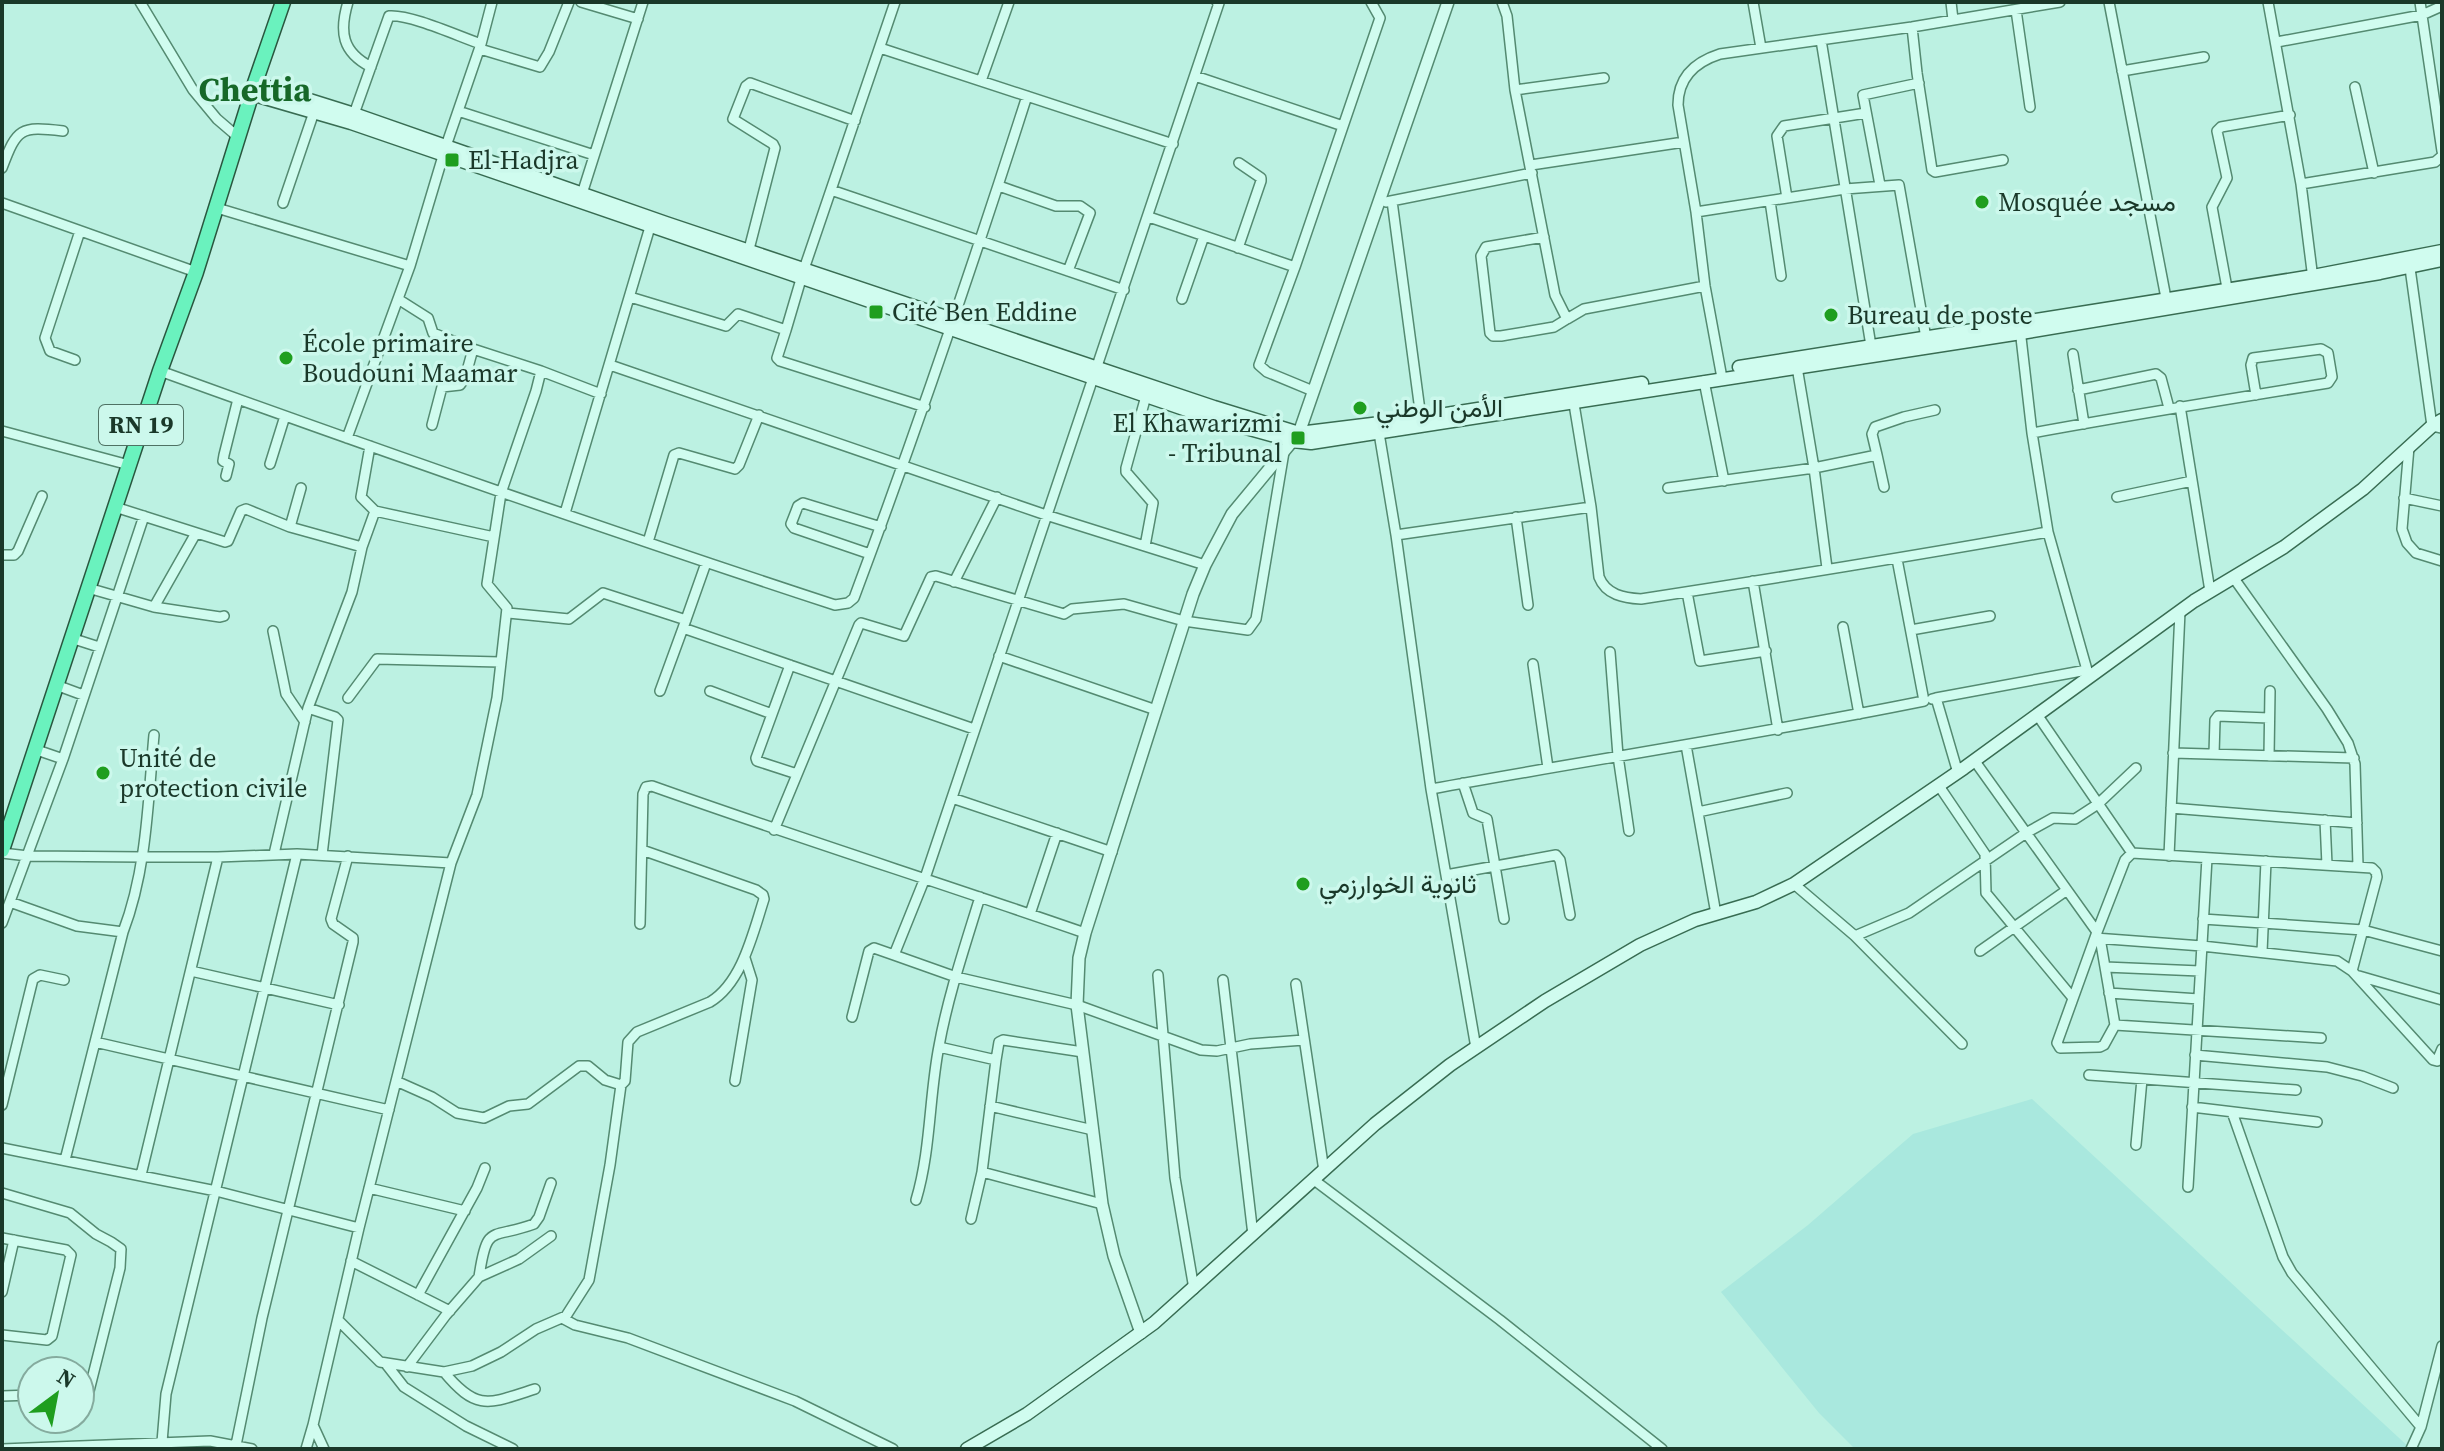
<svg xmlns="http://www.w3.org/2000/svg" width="2444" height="1451" font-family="'Source Serif 4',Vazirmatn,serif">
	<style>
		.farmland { fill: #a9e8de }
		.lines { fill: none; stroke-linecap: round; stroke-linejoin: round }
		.minor-casing { stroke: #548a71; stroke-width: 12 }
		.tertiary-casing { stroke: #548a71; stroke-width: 14 }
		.secondary-casing { stroke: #386c52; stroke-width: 15 }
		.trunk-casing { stroke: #29573f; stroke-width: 17 }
		.minor { stroke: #d0fcef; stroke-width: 9 }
		.tertiary { stroke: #d0fcef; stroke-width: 11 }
		.secondary { stroke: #d0fcef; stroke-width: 12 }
		.trunk { stroke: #6af2be; stroke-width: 14 }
		.poi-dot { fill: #1f9e1f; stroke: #ccf8ec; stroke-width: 3 }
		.labels { text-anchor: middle; stroke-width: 7; stroke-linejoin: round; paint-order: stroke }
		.shield { fill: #ccf8ec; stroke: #4f7264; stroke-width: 2 }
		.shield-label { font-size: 24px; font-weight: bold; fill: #1a3829 }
		.poi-label { font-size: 26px; fill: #1a3829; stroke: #ccf8ec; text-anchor: start }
		.district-label { font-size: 34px; font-weight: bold; fill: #166828; stroke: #ccf8ec }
	</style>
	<rect width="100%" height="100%" fill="#bcf1e2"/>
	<path class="farmland" d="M2032,1099L2411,1449H1855L1819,1413L1721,1292L1808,1225L1913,1134Z"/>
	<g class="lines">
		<defs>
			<path id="minor" d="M140,2L193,90L217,119L238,137
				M348,2C339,32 342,52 371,67
				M581,2L638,19
				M1217,2L1219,3L925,878L894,955L956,977L1077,1005L1201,1050L1217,1051L1250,1044L1304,1040
				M1502,2L1507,16L1515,90L1555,295L1567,319L1584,309L1705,286
				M1753,2L1761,48
				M1951,2L1953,20
				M2109,2L2166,298
				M2268,2L2301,184L2313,279
				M2420,2L2442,151
				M2016,10L2030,107
				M1912,27L1917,73L1932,170L1935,172L2003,160
				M1821,40L1872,352
				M2277,42L2422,15L2442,6
				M880,48L1173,144
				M480,49L540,67L549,52L569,2
				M2122,71L2204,57
				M1195,76L1343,126
				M981,81L1009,2
				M2355,87L2374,173
				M1515,90L1604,78
				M458,111L594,155
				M354,114L389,16C410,14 460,37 481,44
				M1531,165L1684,142
				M2,168C17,128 20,126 63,131
				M2301,184L2435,162L2442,156
				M1880,185L1863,95L1919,83
				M999,186L1056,206H1080L1090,213L1068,271
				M831,190L1124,290
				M581,197L643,2
				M1787,198L1777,136L1784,126L1866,113
				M1392,201L1421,418
				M1770,201L1781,276
				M1386,202L1532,173
				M2,203L196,272
				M283,203L314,112
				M217,208L410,266
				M1696,212L1845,189L1899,185L1926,338
				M1149,217L1295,267L1380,18L1371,2
				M1544,237L1486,247L1481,256L1490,333L1493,336H1501L1554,327L1567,319
				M1238,248L1261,181V178L1239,163
				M747,257L775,148L773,144L733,119L746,86L750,83L855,121
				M2409,261L2432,426L2442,428
				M1295,267L1259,365L1267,372L1313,391
				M2227,288L2212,207L2227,178L2217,131L2221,127L2290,115
				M630,297L726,326L738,314L786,330L804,269L895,2
				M398,299L428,318L433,333L473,349L541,371
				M1182,299L1204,236
				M2020,329L2032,433L2048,532L2089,677
				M786,330L777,358L780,361L925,407
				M2073,354L2084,424
				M75,360L50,351L45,338L80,231
				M610,365L1046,515L1205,565
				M1797,367L1814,468L1827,568
				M160,371C384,452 609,531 835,605L848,603L854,598C916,432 973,265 1027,96
				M1722,378L1705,286L1696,212L1678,105C1678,77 1695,62 1720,54L1912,27L2060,2
				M1704,381L1724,481
				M2078,390L2156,374L2161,378L2169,408
				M1573,398L1591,507L1599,577C1606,595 1624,598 1641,599C1777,578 1913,556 2048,532
				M2180,406L2210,591
				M432,425L442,387L460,385L465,378L473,349
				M2,431L129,465
				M1379,433L1396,535L1431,789L1476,1048
				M2032,433C2130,415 2229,399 2328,383L2332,377L2328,353L2321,349L2253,358L2251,365L2256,395
				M347,438L410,266L446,146L481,44L492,2
				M370,446L361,497L375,511L494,537
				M2409,447L2402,529L2407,543L2416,553L2442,561
				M1877,455L1884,487
				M270,464L285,416
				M226,476L229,464L223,461L224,455L238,399
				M1668,488L1814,468L1877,455L1872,434L1875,427L1904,417L1935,410
				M2117,497L2192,481
				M2404,498L2442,506
				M115,507L225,542L228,541L241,511L246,509L290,527L362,547L375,511
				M565,513L650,227
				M1516,517L1528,605
				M290,527L301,488
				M1396,535L1591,507
				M648,542L674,455L679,453L735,469L739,465L759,415
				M1145,546L1153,503L1126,472V468L1146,396
				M870,554L794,528L791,524L798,506L803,503L881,527
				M2,555H14L18,551L42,496
				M706,563L683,628L974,729
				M2233,577L2327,709L2348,743L2355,764L2358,866
				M1753,581L1778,730
				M954,582L997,497
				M88,588L154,607L196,533
				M1687,592L1700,661L1766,651
				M154,607L220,617L224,616
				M508,613L569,619L603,593L686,620
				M1843,627L1859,714
				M1911,630L1990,616
				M273,631L286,694L305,722
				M71,638L99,647
				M1610,652L1618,756L1629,831
				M999,656L1156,710
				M1533,664L1548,768
				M790,665L756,758L757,761L797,774
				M56,685L83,695
				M660,691L683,628
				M710,691L772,714
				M348,698L377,659L500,662
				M1936,698L2087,670
				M1932,699L1936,698L1958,773
				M308,708L335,717L338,720L322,855
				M2038,716L2132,853
				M1686,745L1716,914
				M34,749L63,759
				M2173,753L2354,758
				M2214,754L2215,720L2218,716L2269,718
				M2269,756L2270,691
				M1974,760L2097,932L2057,1043L2060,1048L2100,1047L2104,1045L2115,1025
				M1463,783L1473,813L1487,819L1504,919
				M1939,786L1985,854L1986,893L2072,997
				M1431,789C1596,759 1761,734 1924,701L1897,559
				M952,798L1112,852
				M2171,808L2357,823
				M1698,812L1787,793
				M2325,820L2327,865
				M774,830L859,625L861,623L904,636L931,577L936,576L1064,614L1072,609L1124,604L1184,621L1248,630L1256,619L1284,452
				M2,853L28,856L143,857H218L297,854L451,863L477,795L497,698L507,608L487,584L501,493L536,391L541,371L601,394
				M274,854L308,708L352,592L362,547
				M2169,856L2180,611
				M1446,875L1556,855L1560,860L1570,915
				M1794,884L1855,936L1909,913L2026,833L2053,818L2075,819L2098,804L2136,768
				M10,902L77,926L123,932L65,1160
				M1030,914L1057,833
				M2203,919L2363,930L2442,951
				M2,923L63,759L144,516
				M640,924L643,794L646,787L652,786C795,837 941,883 1085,933
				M123,932C147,869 148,801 154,735
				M2097,932L2125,860L2132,853L2372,868L2376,872L2377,877L2352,971
				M1855,936L1962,1044
				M2095,938L2202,946L2337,961L2352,971L2433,1060L2437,1061L2442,1049
				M2100,938L2115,1025L2321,1038
				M1980,951L2067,890
				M2262,952L2266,861
				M2105,967L2200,971
				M191,971L339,1005
				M1158,975L1175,1178L1194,1289
				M2359,976L2442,1000
				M1223,980L1253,1235
				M1296,984L1324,1171
				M2109,993L2199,999
				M852,1017L869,951L874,948L894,955
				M95,1042L389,1110
				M939,1047L996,1060L982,1172L1102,1204
				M2195,1055L2327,1067L2362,1076L2393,1088
				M996,1060L999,1042L1003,1040L1083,1052
				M2089,1075L2296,1090
				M396,1081L432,1097L457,1113L484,1118L509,1106L528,1104L579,1066H588L605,1080L621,1085L625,1081L628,1042L637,1032L710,1002C742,983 753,933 764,899L763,895L756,890L642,850
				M735,1081L752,980L745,958
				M2,1105L33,979L40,975L64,980
				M990,1106L1093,1130
				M2192,1107L2317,1122
				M2232,1112L2283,1257L2292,1273L2421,1427
				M2136,1145L2142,1079
				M2,1148L216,1191L359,1228
				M141,1175L218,857
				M1314,1180L1500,1320L1662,1449
				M2188,1187L2207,858
				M369,1188L465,1211
				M2,1193L70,1213L96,1234L111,1242L121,1249L120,1268L89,1391L80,1394
				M916,1200C931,1150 929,1097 939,1046C948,996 965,946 980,897
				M971,1219L982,1172
				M2,1238L66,1250L71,1255L52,1336L47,1340L2,1335
				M351,1261L450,1311
				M479,1277C487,1222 491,1240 534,1224L539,1217L551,1183
				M2,1292L14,1240
				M418,1295L477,1188L485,1168
				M562,1318L575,1325L628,1338L795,1401L893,1449
				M338,1320L380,1362L444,1372L472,1366L501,1352L536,1329L566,1316L589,1280L610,1165L621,1085
				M386,1364L404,1387L466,1426L513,1449
				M407,1367L446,1315L479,1277L519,1259L551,1236
				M444,1372C478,1413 490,1403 535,1389
				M2,1396L32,1395
				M162,1442L166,1394L297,854
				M236,1445L262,1318L353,942V938L333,924L331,919L348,856
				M2,1449L210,1441L252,1449
				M306,1449L313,1425
				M324,1449L313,1425L359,1228L451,863
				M2411,1449L2421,1427L2442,1346"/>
			<path id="tertiary" d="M1141,1333L1114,1256L1102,1204L1077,1005L1079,958L1085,933L1193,594L1205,565L1232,514L1299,433L1448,2"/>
			<path id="secondary" d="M255,83L354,114L666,223L1214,407L1299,433L1421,418L1642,383
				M251,94L351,123L1210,418L1293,441L1311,443L2021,333L2380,273L2442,260
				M1739,367L2313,276L2442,251
				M967,1449L1027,1414L1154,1323L1375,1124L1450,1065L1545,1001L1640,945L1695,920L1756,902L1794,884L1964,768L2194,601L2284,547L2363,489L2432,426L2442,420"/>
			<path id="trunk" d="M2,850L160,371L196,272L255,83L283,2"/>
		</defs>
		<use href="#minor" class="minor-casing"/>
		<use href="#tertiary" class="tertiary-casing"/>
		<use href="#secondary" class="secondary-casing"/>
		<use href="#trunk" class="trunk-casing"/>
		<use href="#minor" class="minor"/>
		<use href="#tertiary" class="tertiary"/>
		<use href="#secondary" class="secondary"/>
		<use href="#trunk" class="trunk"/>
	</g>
	<g class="poi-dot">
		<rect x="444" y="152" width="16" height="16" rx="4"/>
		<circle cx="1982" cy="202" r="8"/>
		<rect x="868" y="304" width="16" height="16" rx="4"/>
		<circle cx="1831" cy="315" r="8"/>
		<circle cx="286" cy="358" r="8"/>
		<circle cx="1360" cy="408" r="8"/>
		<rect x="1290" y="430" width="16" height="16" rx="4"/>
		<circle cx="103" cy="773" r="8"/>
		<circle cx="1303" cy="884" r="8"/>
	</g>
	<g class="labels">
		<rect class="shield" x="99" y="405" width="84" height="40" rx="6"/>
		<g class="shield-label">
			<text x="141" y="433">RN 19</text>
		</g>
		<g class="poi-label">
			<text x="468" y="169">El-Hadjra</text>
			<text x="1998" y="211">Mosquée مسجد</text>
			<text x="892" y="321">Cité Ben Eddine</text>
			<text x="1847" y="324">Bureau de poste</text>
			<text x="302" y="352">École primaire<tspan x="302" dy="30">Boudouni Maamar</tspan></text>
			<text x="1376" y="417">الأمن الوطني</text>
			<text x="1282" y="432" text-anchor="end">El Khawarizmi<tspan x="1282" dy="30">- Tribunal</tspan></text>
			<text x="119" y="767">Unité de<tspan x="119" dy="30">protection civile</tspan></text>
			<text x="1319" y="893">ثانوية الخوارزمي</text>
		</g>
		<g class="district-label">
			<text x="255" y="101">Chettia</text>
		</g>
	</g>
	<rect width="2444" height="1451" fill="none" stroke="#1a3829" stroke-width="8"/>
	<g transform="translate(56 1395) rotate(32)"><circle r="38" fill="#ccf8ec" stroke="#85ab9e" stroke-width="2"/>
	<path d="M0-6L14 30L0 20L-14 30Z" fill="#1f9e1f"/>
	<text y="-12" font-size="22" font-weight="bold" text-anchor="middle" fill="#1a3829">N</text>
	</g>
</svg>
